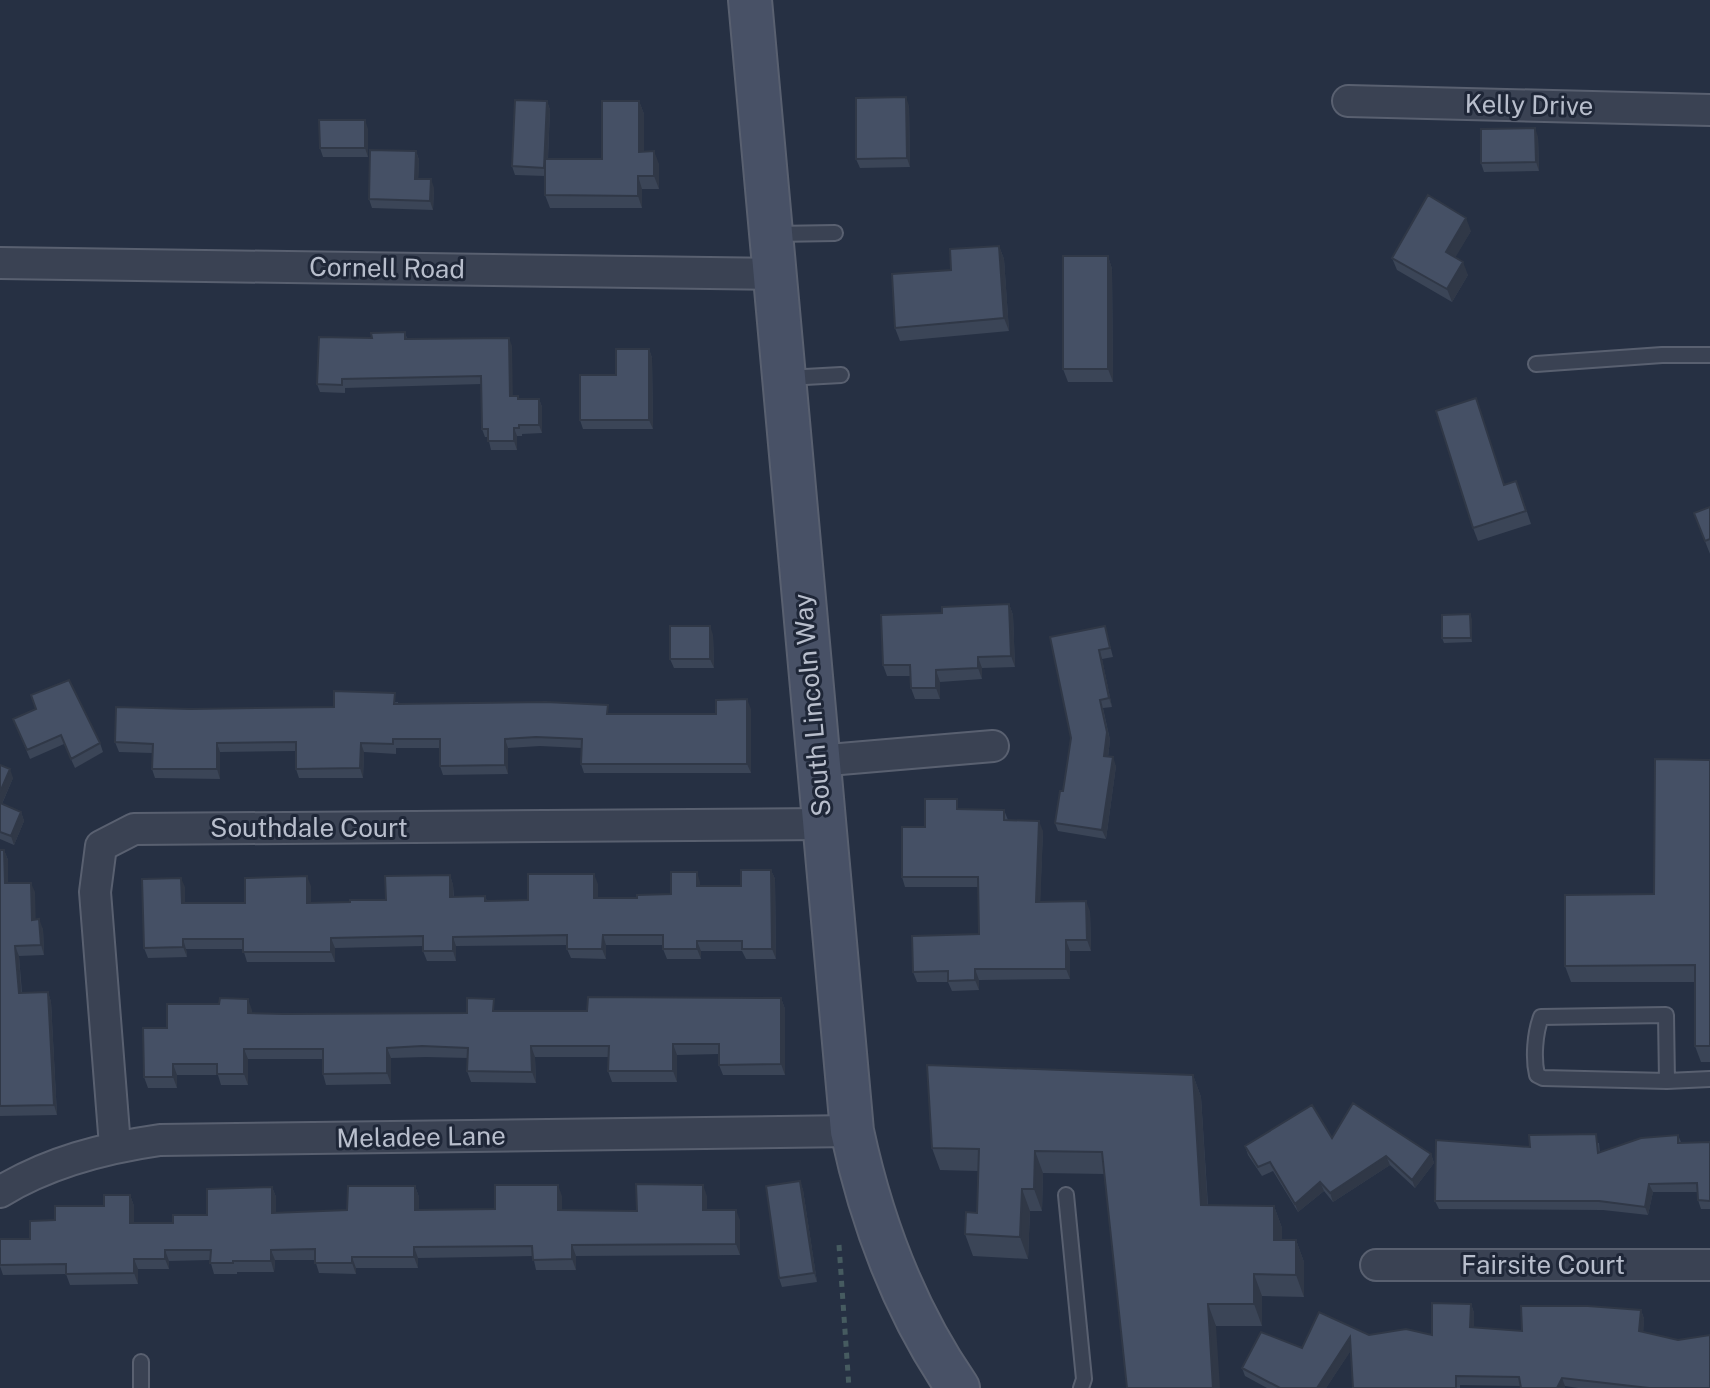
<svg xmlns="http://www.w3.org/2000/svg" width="1710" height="1388" font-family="'Public Sans',sans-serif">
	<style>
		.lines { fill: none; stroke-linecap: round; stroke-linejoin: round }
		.lane-casing { stroke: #596070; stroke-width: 18 }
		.street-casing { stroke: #596070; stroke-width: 34 }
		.secondary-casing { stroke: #596070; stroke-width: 46 }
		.path { stroke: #465b60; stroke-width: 5; stroke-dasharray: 6 6; stroke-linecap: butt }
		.lane { stroke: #3a4253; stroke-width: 14 }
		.street { stroke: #3a4253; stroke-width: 30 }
		.secondary { stroke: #485166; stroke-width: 42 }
		.wall { fill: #3b4557 }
		.shaded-wall { fill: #303847 }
		.building { fill: #455065; stroke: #303847; stroke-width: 2 }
		.labels { text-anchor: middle; stroke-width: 6; stroke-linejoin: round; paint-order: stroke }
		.street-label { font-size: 26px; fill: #b8becc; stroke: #1f2738 }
	</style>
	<rect width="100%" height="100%" fill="#263043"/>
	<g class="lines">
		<defs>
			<path id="lane" d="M775,234L835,233
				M1536,364L1662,355H1710
				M787,378L841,375
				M1667,1081L1666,1015L1541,1017C1535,1033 1533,1058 1537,1075L1543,1078L1667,1081L1710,1079
				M1066,1195L1084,1379L1081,1388
				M141,1362V1388"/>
			<path id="street" d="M1348,101L1710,110
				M0,263L774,274
				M817,761L993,746
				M115,1146L95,892L101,846L134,829L823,824
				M0,1192C49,1162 104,1148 160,1140L852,1131
				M1376,1265H1710"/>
			<path id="secondary" d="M750,0L852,1131C872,1224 904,1310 958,1388"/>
		</defs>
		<use href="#lane" class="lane-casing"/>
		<use href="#street" class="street-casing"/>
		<use href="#secondary" class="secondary-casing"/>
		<path class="path" d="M839,1245L849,1388"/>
		<use href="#lane" class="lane"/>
		<use href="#street" class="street"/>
		<use href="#secondary" class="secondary"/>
	</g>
	<path class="wall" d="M547,101L550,110L548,159H602L639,101L644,114V152L659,164V189H642V208H550L545,195V176L515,175L512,166Z
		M909,106L910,167L860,168L856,159Z
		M368,129V157H323L320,148Z
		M1538,137L1539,171L1484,172L1481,163Z
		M416,151L419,160L418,179L434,188L433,210L372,208L369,199Z
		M1471,231L1455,257L1468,275L1452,302L1397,270L1392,258Z
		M999,246L1004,259L1009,331L900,341L895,328L951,270Z
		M1108,256L1112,269L1113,382H1068L1063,369Z
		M405,332L407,339L512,346V396H518L519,399H539L542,407V433L522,434V436H517V450H491L488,437H485L482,429L481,384L345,388V393L320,392L317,384L372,338Z
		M649,349L652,358L653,429H583L580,420L616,375Z
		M1521,494L1531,524L1478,541L1473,528Z
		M1710,507V554L1699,526Z
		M1009,604L1013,615L1015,667L982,668V679L940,682V699H915L911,688V676H887L883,665L942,613Z
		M1472,619V642L1444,643L1442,638Z
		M1105,626L1113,657L1102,659L1112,707L1103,708L1110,740L1108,757L1116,766L1106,839L1058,831L1055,823Z
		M713,635L714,668H674L670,659Z
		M398,702V704L611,714H716L751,709V773H584L581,764V748L540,746L508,748V774L443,775L440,766V748H396V754L364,752L363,778H299L296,769V751L220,752V779L155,778L152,769V753L119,752L115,742L190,709L334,707Z
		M13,719L100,743L103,752L75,768L64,744L30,759Z
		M1710,760V1062H1701L1695,1046V982H1571L1565,966L1654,894Z
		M0,765L13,778L2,804L21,812L24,821L14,845L0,839Z
		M960,809L1004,810L1008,820L1043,831L1040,901L1090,911L1091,951H1070V979L979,980V990L952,991L948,982H917L913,972L979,934L978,887H905L902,877L925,827Z
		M0,850H4L8,860V883L35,892V920L43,929L44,955L19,956L22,993L48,992L51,1002L57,1115L0,1116Z
		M771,870L775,879L776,959H746L742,951H701V959H667L663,949V945H606V959L571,958L567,949V945L456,946V961H427L423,951V946L335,948V962H247L243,949H186L187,957L148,958L144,948L185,887V903H245L311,886V903L350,902L386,900L450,875L453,885L454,897L485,896L487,901L528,900L598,884V898H637L671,894L700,882V886H741Z
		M781,998L785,1009V1075H723L719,1065V1054L677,1055V1082H612L608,1071L609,1057H535L536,1083L471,1082L467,1071L468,1058L426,1057L391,1058V1084L326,1085L323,1074V1059H248V1085H221L218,1075H177V1088H148L144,1077L167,1028L252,1010V1013L284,1014L467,1013L498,1011H587Z
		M1193,1075L1201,1097L1208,1205L1274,1206L1282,1228V1240H1296L1304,1262V1297L1262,1296V1326H1216L1105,1174L1043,1173L1042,1211H1030L1028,1259L973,1256L965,1234L977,1213L978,1171L940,1170L932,1148Z
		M1678,1135L1681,1142H1710V1209H1701L1698,1200V1192H1653L1648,1215L1603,1210L1439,1209L1435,1201L1530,1147L1599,1143L1600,1153Z
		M1332,1138L1431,1154L1434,1163L1415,1188L1390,1165L1333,1202L1324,1191L1298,1212L1273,1171L1262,1176L1248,1155L1245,1146Z
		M800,1181L803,1190L817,1282L782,1287L779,1278Z
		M415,1186L419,1197V1210L495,1209L562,1196V1210L637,1211L707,1196V1210L740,1220V1255L576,1256V1270H536L533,1256L418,1258V1268H356V1274L319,1273L315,1260H275L274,1272H237V1274H214L210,1260L169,1261V1269H138V1284L70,1285L66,1274L3,1275L0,1266V1239H30L55,1220L104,1206L130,1195L134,1206V1223H173L207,1215L272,1187L276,1197V1213L347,1210Z
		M1471,1304L1474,1313V1328L1522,1331L1641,1310L1644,1319L1643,1332L1710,1388H1578L1565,1386V1388H1521L1520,1386L1460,1385V1388H1353L1351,1350L1326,1388H1267L1245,1376L1242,1368L1302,1348L1369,1335H1432Z"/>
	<path class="shaded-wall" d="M906,97L909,106L910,167L907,158Z
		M547,101L550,110L547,176L544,168Z
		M639,101L644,114V165L639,152Z
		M365,120L368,129V157L365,148Z
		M1535,128L1538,137L1539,171L1536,162Z
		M416,151L419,160L418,188L415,179Z
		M654,151L659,164V189L654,176Z
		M638,176L642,189V208L638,196Z
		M431,179L434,188L433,210L430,201Z
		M1466,218L1471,231L1451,265L1446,252Z
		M999,246L1004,259L1009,331L1004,318Z
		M1108,256L1112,269L1113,382L1108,369Z
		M1463,262L1468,275L1452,302L1447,289Z
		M509,338L512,346L513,405L510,396Z
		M649,349L652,358L653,429L649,420Z
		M539,399L542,407V433L539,425Z
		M514,428L517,436V450L514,441Z
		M1009,604L1013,615L1015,667L1011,656Z
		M1470,614L1472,619V642L1471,638Z
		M710,626L713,635L714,668L710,659Z
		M1099,650L1102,659L1112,707L1109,698Z
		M978,657L982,668V679L978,668Z
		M936,670L940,682V699L936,688Z
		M747,699L751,709V773L747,764Z
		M1100,700L1110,740L1107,765L1104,756Z
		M505,739L508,748V774L505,765Z
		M217,743L220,752V779L217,769Z
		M361,743L364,752L363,778L360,768Z
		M1113,757L1116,766L1106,839L1102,830Z
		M10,769L13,778L0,808V792Z
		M21,812L24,821L14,845L11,836Z
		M1039,821L1043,831L1040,912L1036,902Z
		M4,850L8,860V893L5,883Z
		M771,870L775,879L776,959L772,949Z
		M697,872L700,882V896L697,886Z
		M594,874L598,884V908L594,898Z
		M450,875L453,885L454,907L450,897Z
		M307,876L311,886V913L307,903Z
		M181,878L185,887V913L182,903Z
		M31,883L35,892L36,930L32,920Z
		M1086,901L1090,911L1091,951L1087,940Z
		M39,919L43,929L44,955L41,945Z
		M603,935L606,945V959L602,949Z
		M453,937L456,946V961L453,951Z
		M331,938L335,948V962L331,952Z
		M183,939L186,949L187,957L183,947Z
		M1066,940L1070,951V979L1066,969Z
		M697,941L701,951V959L697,949Z
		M15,946L19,956L22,1003L19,993Z
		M975,969L979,980V990L975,980Z
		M48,992L51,1002L57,1115L54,1105Z
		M781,998L785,1009V1075L781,1064Z
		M248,999L252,1010L251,1024L248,1013Z
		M673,1044L677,1055V1082L673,1071Z
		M531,1046L535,1057L536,1083L532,1072Z
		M387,1048L391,1058V1084L387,1073Z
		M244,1049L248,1059V1085L244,1074Z
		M173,1064L177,1075V1088L173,1077Z
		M1193,1075L1201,1097L1209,1227L1201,1205Z
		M1035,1151L1043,1173L1042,1211L1034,1189Z
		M1431,1154L1434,1163L1415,1188L1412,1180Z
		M1386,1156L1390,1165L1333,1202L1330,1193Z
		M800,1181L803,1190L817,1282L814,1273Z
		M1320,1182L1324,1191L1298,1212L1295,1204Z
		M1649,1184L1653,1192L1648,1215L1645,1207Z
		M558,1185L562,1196V1221L558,1210Z
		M703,1185L707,1196V1221L703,1210Z
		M415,1186L419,1197V1221L415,1210Z
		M272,1187L276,1197V1224L272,1213Z
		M1022,1189L1030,1211L1028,1259L1020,1237Z
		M130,1195L134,1206V1234L130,1223Z
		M1274,1206L1282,1228V1262L1274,1240Z
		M736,1210L740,1220V1255L736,1244Z
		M1296,1240L1304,1262V1297L1296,1275Z
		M572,1245L576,1256V1270L572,1259Z
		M414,1247L418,1258V1268L414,1257Z
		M165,1250L169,1261V1269L165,1259Z
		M271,1250L275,1260L274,1272L271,1261Z
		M352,1257L356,1268V1274L352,1263Z
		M134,1259L138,1269V1284L134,1273Z
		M1254,1274L1262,1296V1326L1254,1304Z
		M1208,1304L1216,1326L1220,1388H1213Z
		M1471,1304L1474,1313V1336L1470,1327Z
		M1641,1310L1644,1319L1643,1340L1639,1331Z
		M1350,1337L1354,1346L1326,1388H1317Z
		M1562,1378L1565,1386V1388H1557Z"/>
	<path class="building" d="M906,97L907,158L856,159V98Z
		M515,100L547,101L544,168L512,166Z
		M602,101H639V152L654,151V176H638V196L545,195V159H602Z
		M319,120H365V148H320Z
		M1535,128L1536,162L1481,163V129Z
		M370,150L416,151L415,179H431L430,201L369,199Z
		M1428,195L1466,218L1446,252L1463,262L1447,289L1392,258Z
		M999,246L1004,318L895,328L892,274L951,270L950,249Z
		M1063,256H1108V369H1063Z
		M405,332V339L509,338L510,396H518V399H539V425H519V428H514V441H488V429H482L481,376L342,379V385L317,384L319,337L372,338L371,333Z
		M616,349H649V420H580V375H616Z
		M1476,398L1504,485L1516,481L1526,511L1473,528L1436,411Z
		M1710,507V539L1705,541L1694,513Z
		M1009,604L1011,656L978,657V668L936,670V688H911L910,665H883L881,615L942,613V607Z
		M1470,614L1471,638H1442V615Z
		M670,626H710V659H670Z
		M1105,626L1110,648L1099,650L1109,698L1100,700L1107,732L1104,756L1113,757L1102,830L1055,823L1060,791H1063L1071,738L1050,637Z
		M69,680L100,743L71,759L61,735L27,750L13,719L36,709L31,695Z
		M334,691L395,693L394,704L546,702L608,705L607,714H716V700L747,699V764H581L582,739L536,737L505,739V765L440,766V739H393V744L361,743L360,768L296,769V742L217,743V769H152L153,744L115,742L116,707L190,709L334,707Z
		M1655,759L1710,760V1046H1695V965L1565,966V895L1654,894Z
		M0,765L10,769L0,792Z
		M925,799H957V809L1004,810V820L1039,821L1036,902L1086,901L1087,940H1066V969H975V980L948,981V971L913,972L912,936L979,934L978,877H902V827H925Z
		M0,803L21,812L11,836L0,832Z
		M0,850H4L5,883H31L32,920L39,919L41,945L15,946L19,993L48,992L54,1105L0,1106Z
		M741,870H771L772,949H742V941H697V949H663V935H603L602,949H567V935L453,937V951H423V936L331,938V952H243V939H183V947L144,948L142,879L181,878L182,903H245V878L307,876V903L350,902V900H386L385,876L450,875V897L485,896V901L528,900V874H594V898H637V895L671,894V872H697V886H741Z
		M588,997L781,998V1064L719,1065V1044H673V1071H608L609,1046H531L532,1072L467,1071L468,1048L422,1046L387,1048V1073L323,1074V1049H244V1074H217V1064H173V1077H144L143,1028H167V1004H219L220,998L248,999V1013L284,1014L467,1013V998L494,999L493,1011H587Z
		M927,1065L1193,1075L1201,1205L1274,1206V1240H1296V1275L1254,1274V1304H1208L1213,1388H1127L1102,1152L1035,1151L1034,1189H1022L1020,1237L965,1234L966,1212L977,1213L979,1149L932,1148Z
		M1353,1103L1431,1154L1412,1180L1386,1156L1330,1193L1320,1182L1295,1204L1270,1162L1258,1167L1245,1146L1312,1105L1332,1138Z
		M1596,1134L1598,1153L1641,1138L1678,1135V1143L1710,1142V1201L1698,1200L1697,1183L1649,1184L1645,1207L1599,1201H1435L1436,1140L1530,1147L1529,1135Z
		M800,1181L814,1273L779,1278L766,1186Z
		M636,1184L703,1185V1210H736V1244L572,1245V1259L533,1260L532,1246L414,1247V1257H352V1263H315V1249L271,1250V1261H233V1263H210L211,1250H165V1259H134V1273L66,1274V1264L0,1265V1239H30V1221L55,1220V1206H104V1195H130V1223H173V1215H207V1189L272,1187V1213L347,1210L348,1186H415V1210L495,1209V1185H558V1210L637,1211Z
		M1432,1303L1471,1304L1470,1327L1522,1331L1521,1306H1588L1641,1310L1639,1331L1678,1340L1710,1335V1388H1649L1562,1378L1557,1388H1521L1519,1377L1456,1376V1388H1353L1350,1337L1317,1388H1280L1242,1368L1261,1332L1302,1348L1319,1312L1369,1335L1406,1329L1432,1335Z"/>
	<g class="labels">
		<g class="street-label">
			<text transform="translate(1529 105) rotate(1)" y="9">Kelly Drive</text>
			<text transform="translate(387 268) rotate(1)" y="9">Cornell Road</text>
			<text transform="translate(812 705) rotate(-95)" y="9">South Lincoln Way</text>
			<text x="309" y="837">Southdale Court</text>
			<text transform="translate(421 1137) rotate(-1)" y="9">Meladee Lane</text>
			<text x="1543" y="1274">Fairsite Court</text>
		</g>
	</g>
</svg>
